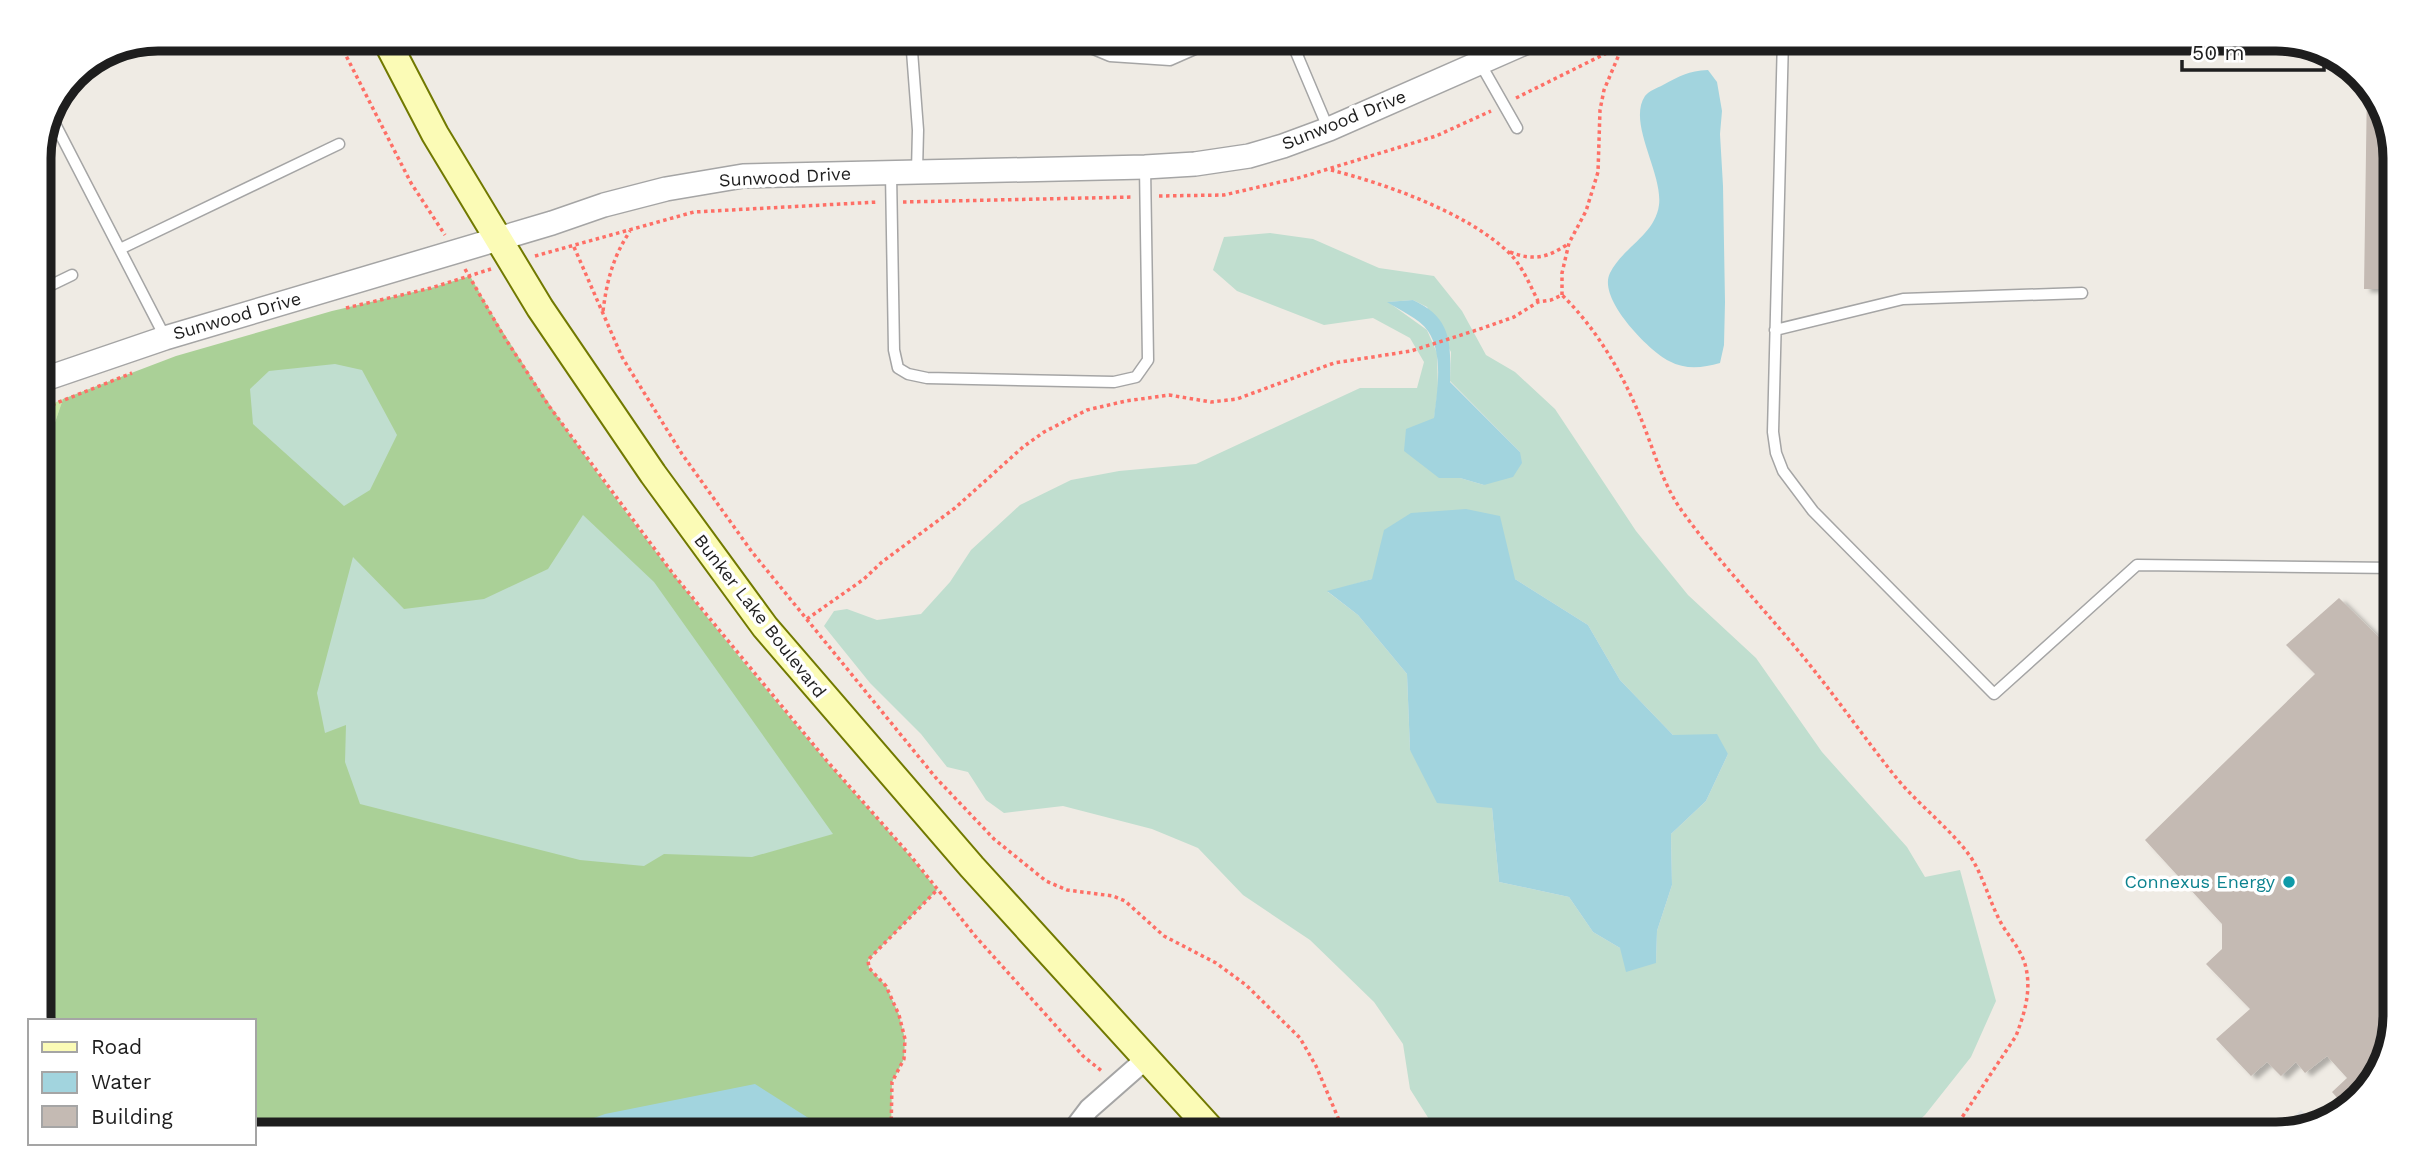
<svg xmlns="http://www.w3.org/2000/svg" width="2434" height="1173" font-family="'Work Sans',sans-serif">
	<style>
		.grass { fill: #cceba8 }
		.forest { fill: #aad097 }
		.wetland { fill: #c0decf; fill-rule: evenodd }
		.parking { fill: #e2e2e2 }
		.water { fill: #a2d4de }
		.building { fill: #c4bab3; filter: url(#shadow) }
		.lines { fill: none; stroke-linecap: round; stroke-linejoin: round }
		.service-casing { stroke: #a5a5a5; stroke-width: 13 }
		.minor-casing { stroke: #a5a5a5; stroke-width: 23 }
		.tertiary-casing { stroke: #a5a5a5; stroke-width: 26 }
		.secondary-casing { stroke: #717901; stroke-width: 30 }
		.path { stroke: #fe6f66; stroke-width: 3.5; stroke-dasharray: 3.5 3.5; stroke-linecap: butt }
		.service { stroke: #fff; stroke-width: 10 }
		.minor { stroke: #fff; stroke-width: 19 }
		.tertiary { stroke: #fff; stroke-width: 23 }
		.secondary { stroke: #fbfbb6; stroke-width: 26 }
		.culture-dot { fill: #0f9aa8; stroke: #fff; stroke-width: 2.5 }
		.labels { text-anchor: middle; stroke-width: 7; stroke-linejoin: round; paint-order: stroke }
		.street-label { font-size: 18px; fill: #1e1e1e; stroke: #fff }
		.culture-label { font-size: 18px; fill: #0d838f; stroke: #fff; text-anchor: end }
		.rim { fill: none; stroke: #1e1e1e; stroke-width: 9 }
	</style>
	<defs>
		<filter id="shadow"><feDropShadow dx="6" dy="3.5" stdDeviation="2" flood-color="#0004"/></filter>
	</defs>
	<rect width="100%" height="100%" fill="#efebe4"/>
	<path class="grass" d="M63,399L39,469V410Z"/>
	<path class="forest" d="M470,276C569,451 697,608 827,762C864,805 903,845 937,890L868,960L869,968L886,986L899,1015L905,1039L904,1059L892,1082L891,1134H254V1021H39V469L63,399L176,356L332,311L431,288Z"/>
	<path class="wetland" d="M1270,233L1313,239L1379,268L1434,276L1462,311L1486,355L1515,372L1555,409L1636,531L1688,595L1756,658L1822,752L1907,847L1925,877L1960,870L1996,1001L1971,1057L1925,1115L1904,1134H1806L1797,1129L1793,1134H1453L1434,1127L1410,1089L1403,1044L1374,1002L1310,940L1243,895L1198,848L1152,829L1063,806L1004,813L986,800L968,772L947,767L921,734L870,683L824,626L834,611L847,609L877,620L921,614L950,582L971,550L1020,505L1071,480L1119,471L1196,464L1360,388H1417L1424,362L1410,338L1373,318L1324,325L1237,291L1213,270L1224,237ZM1413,300L1427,307L1451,352L1450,381L1520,452L1484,485L1460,478H1439L1434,419L1438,389L1437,353L1427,330L1388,302ZM1372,579H1515L1588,625L1620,680L1673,735L1728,754L1706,801L1671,834L1672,885L1657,931L1656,963L1620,948L1593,932L1569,897L1499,882L1492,808L1410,750L1407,674L1358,615L1328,592Z
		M335,364L362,370L397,435L370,490L344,506L253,424L250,389L269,371Z
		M583,515L654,582L833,834L752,857L664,854L644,866L580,860L360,804L345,762L346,725L325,733L317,693L353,557L404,609L484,599L548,569Z"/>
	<path class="parking" d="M2301,1110L2313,1123L2275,1134Z"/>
	<path class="water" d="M1708,70L1717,82L1722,111L1720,134L1723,186L1725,302L1724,345L1720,363C1702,368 1686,370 1669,361C1648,350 1597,298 1610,273C1623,247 1655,235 1659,205C1663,173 1627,123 1645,96C1649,91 1657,88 1663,85C1680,76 1688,71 1708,70Z
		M1413,300C1452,318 1451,343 1450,382L1520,452L1522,463L1513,477L1484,485L1460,478H1439L1404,451L1406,429L1434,418C1437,392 1444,355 1428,331C1419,318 1399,310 1387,302Z
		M1466,509L1500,516L1515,579L1588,625L1620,680L1673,735L1717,734L1728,754L1706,801L1671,834L1672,885L1657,931L1656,963L1626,972L1620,948L1593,932L1569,897L1499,882L1492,808L1437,803L1410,750L1407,674L1358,615L1327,591L1372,579L1384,530L1411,513Z
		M755,1084L821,1126L823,1134H550L605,1114Z"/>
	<path class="building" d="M2367,84L2375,91L2395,150V289H2364Z
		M2339,598L2395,653L2396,1015L2383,1068L2347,1109L2332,1092L2347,1078L2327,1056L2305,1073L2296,1062L2281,1076L2267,1062L2251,1076L2216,1039L2250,1009L2206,964L2222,949V924L2145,840L2315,674L2286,645Z"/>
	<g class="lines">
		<defs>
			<path id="service" d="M911,38L918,130L917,171
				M1067,38L1110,56L1170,60L1220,38
				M1290,38L1328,128
				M1486,38L1495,57
				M1783,38L1773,432L1776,453L1783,471L1813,511L1994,694L2137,565L2395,568
				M1297,54L1313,38
				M1480,63L1517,128
				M53,120L165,337
				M891,173L894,350L898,368L908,374L927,378L1114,382L1136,377L1148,360L1145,167
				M120,249L339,144
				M39,291L72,275
				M1775,330L1903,299L2082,293"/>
			<path id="minor" d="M1070,1134L1089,1109L1146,1059"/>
			<path id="tertiary" d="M39,381L165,338L552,223L604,205L666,189L743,176L1145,167L1195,164L1249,156L1283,146L1329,129L1536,38"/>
			<path id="secondary" d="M385,38L435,134L540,308L653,474L765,627L972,867L1215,1134"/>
		</defs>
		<use href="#service" class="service-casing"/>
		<use href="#minor" class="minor-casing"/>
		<use href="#tertiary" class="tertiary-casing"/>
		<use href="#secondary" class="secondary-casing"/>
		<path class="path" d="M337,38L411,183L445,235
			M1516,98L1637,38
			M1331,170C1386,184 1465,212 1507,251C1521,263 1530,285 1538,301
			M1159,196L1224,195L1302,177L1436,136L1491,111
			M903,202L1133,197
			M574,247L622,357L682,454L752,552L936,778L994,839L1046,881L1067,890L1113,896L1125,901L1164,936L1216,963L1246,985L1300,1038L1316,1066L1345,1134
			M1510,252C1533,261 1547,258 1568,244
			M535,256L694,212L878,202
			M465,269L503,335L549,406L674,575L827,761L910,855L976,937L1083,1056L1103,1072
			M1562,295V273L1569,243L1586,211L1598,172L1600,110L1604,90L1623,45
			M346,308L431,288L491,269
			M603,311C607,280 613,257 630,231
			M39,410L132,373
			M807,619L864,579L882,562L955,508L1023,447L1044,432L1087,410L1126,401L1169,395L1211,402L1237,399L1334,363L1411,351L1483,328L1514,317L1538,302L1551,300L1562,295C1599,331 1627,381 1645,429C1656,457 1664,486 1682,511C1715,557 1754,598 1790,641C1827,684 1859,731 1894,775C1917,804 1948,826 1970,856C1984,877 1989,901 2001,923C2009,937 2020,948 2025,964C2032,989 2025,1012 2016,1036L1951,1134
			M891,1134L892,1082L904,1059L905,1039L899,1015L886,986L869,968L868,960L937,890"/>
		<use href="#service" class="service"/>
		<use href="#minor" class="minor"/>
		<use href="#tertiary" class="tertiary"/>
		<use href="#secondary" class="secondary"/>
	</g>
	<circle class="culture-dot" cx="2289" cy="882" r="7"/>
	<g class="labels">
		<g class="street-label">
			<text transform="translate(1344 120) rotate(-22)" y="6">Sunwood Drive</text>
			<text transform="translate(785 177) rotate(-3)" y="6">Sunwood Drive</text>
			<text transform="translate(237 316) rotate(-16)" y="6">Sunwood Drive</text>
			<text transform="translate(760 616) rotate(52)" y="6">Bunker Lake Boulevard</text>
		</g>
		<g class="culture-label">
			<text x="2275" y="888">Connexus Energy</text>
		</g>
	</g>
	<path d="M0 0H2434V1173H0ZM158 51H2276A107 107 0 0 1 2383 158V1015A107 107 0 0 1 2276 1122H158A107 107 0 0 1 51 1015V158A107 107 0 0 1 158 51Z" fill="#fff" fill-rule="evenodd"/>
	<path class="rim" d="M158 51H2276A107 107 0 0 1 2383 158V1015A107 107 0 0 1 2276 1122H158A107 107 0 0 1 51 1015V158A107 107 0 0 1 158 51Z"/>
	<rect x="28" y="1019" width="228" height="126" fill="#ffffff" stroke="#a5a5a5" stroke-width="2"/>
	<rect x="42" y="1042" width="35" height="10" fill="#fbfbb6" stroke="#a5a5a5" stroke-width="2"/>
	<text x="91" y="1054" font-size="21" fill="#1e1e1e">Road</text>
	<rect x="42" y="1072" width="35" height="21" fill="#a2d4de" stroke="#a5a5a5" stroke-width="2"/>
	<text x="91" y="1089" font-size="21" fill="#1e1e1e">Water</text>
	<rect x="42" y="1106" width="35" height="21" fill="#c4bab3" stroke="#a5a5a5" stroke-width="2"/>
	<text x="91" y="1124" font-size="21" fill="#1e1e1e">Building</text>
	<path d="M2182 60v10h142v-10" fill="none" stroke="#1e1e1e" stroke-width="3.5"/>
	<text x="2192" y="60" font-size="21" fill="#1e1e1e" stroke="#ffffff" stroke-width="5" paint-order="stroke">50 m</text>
</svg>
